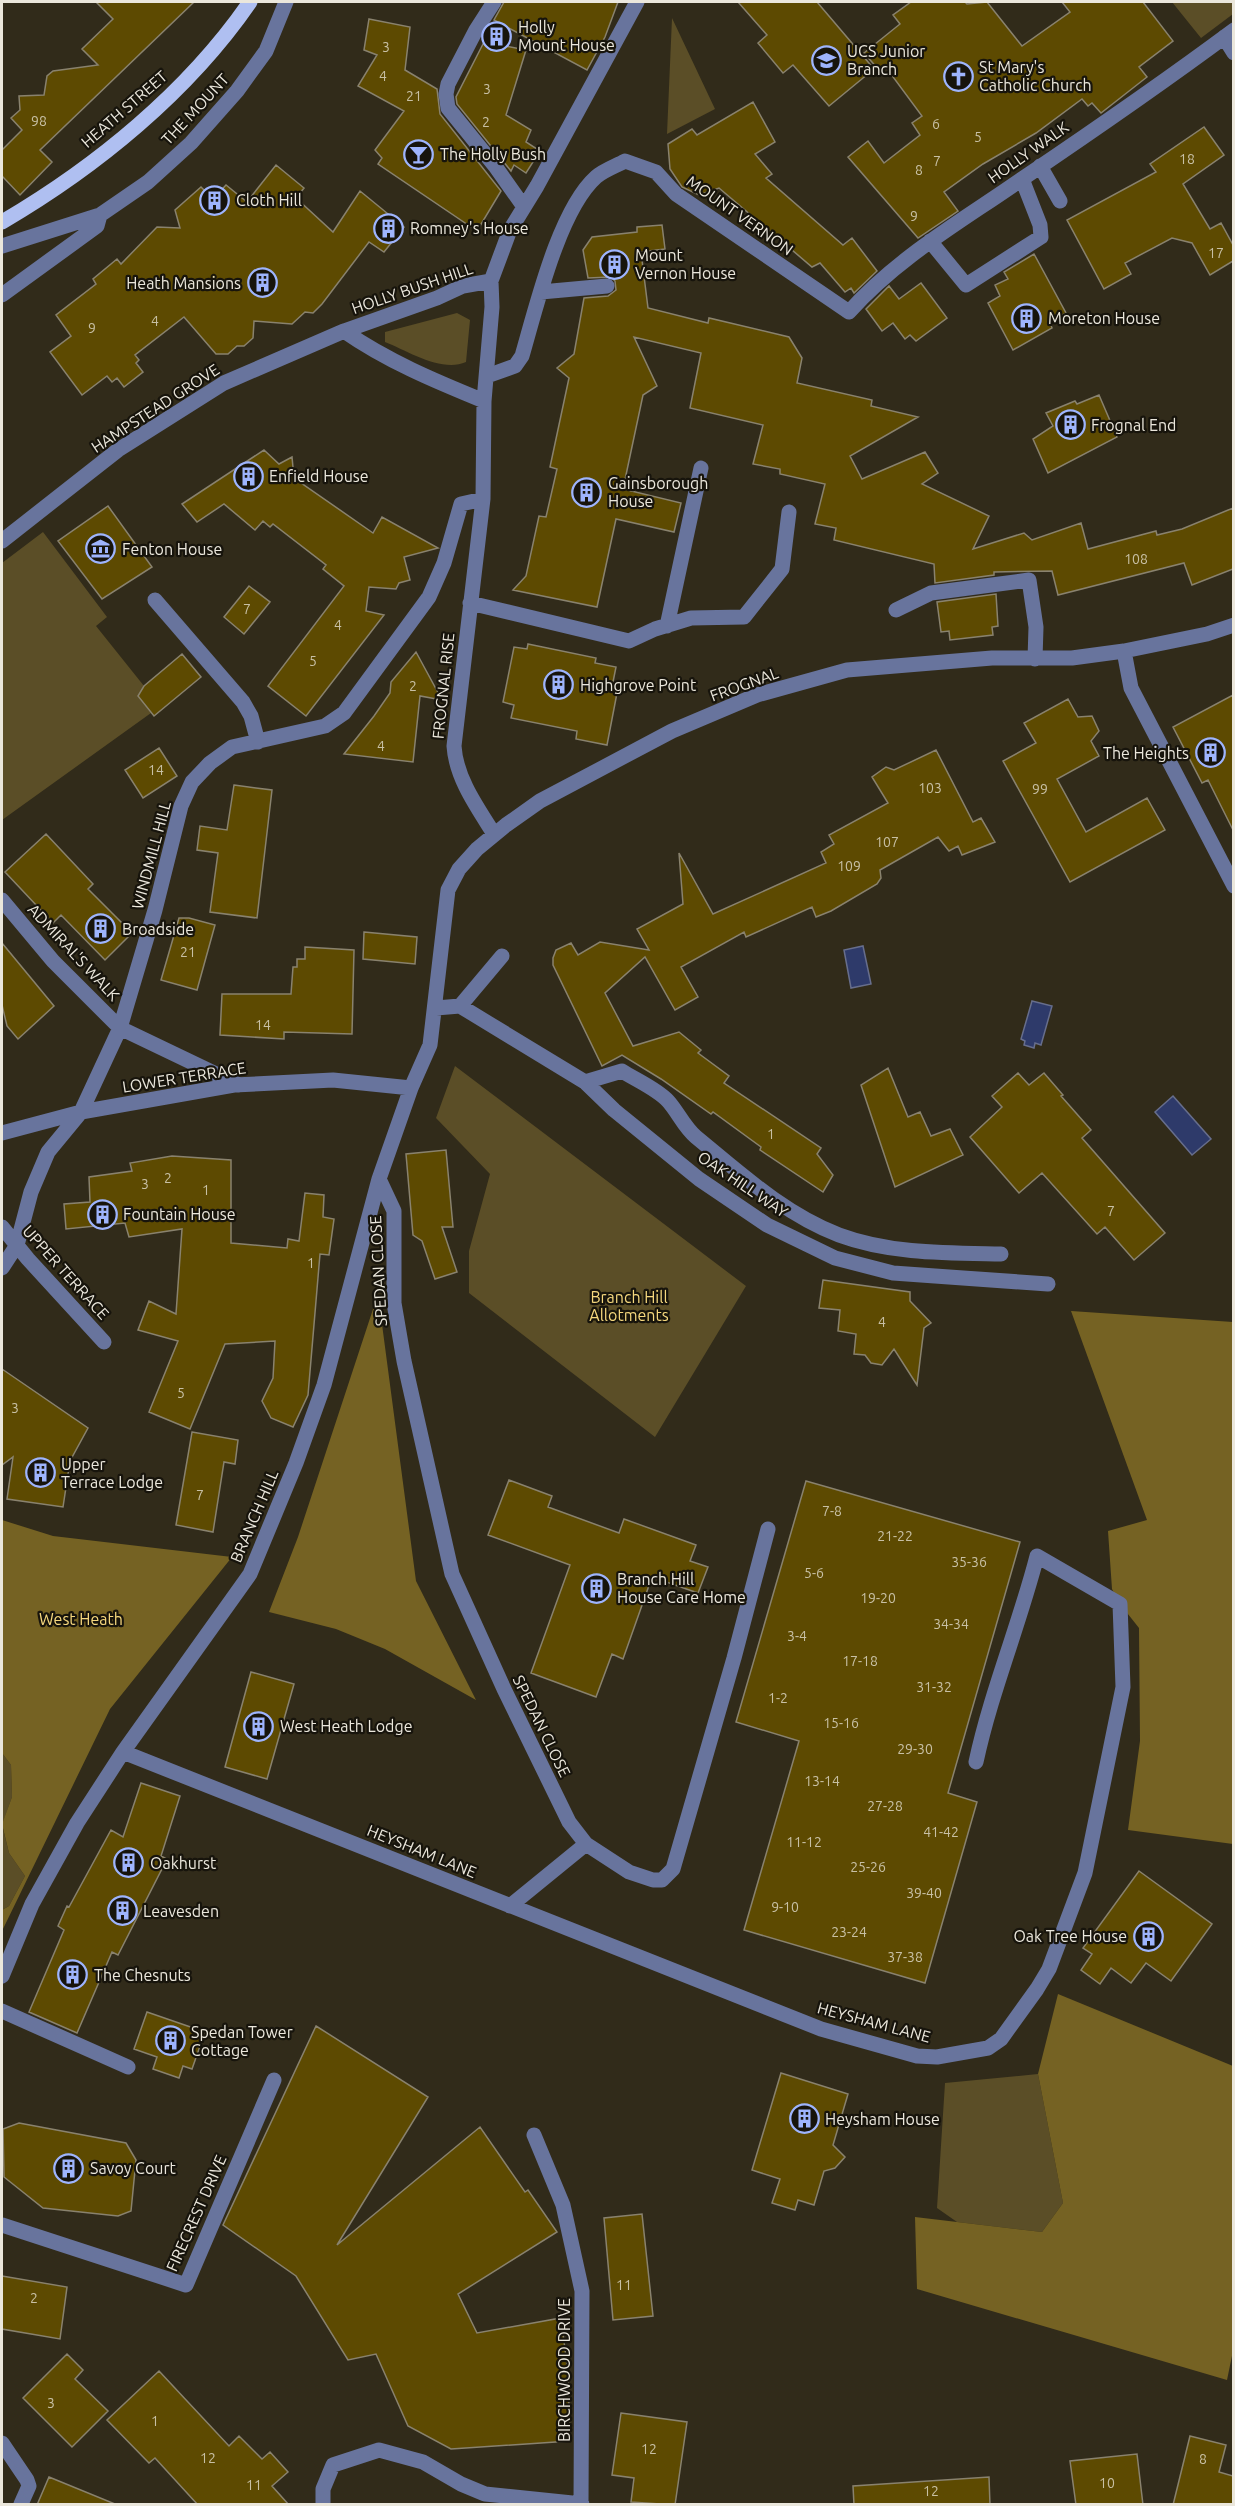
<svg xmlns="http://www.w3.org/2000/svg" width="1235" height="2506" font-family="Ubuntu,sans-serif">
	<style>
		.green { fill: #5b4e27 }
		.forest { fill: #756223 }
		.water { fill: #2e3a6a; stroke: #676e8c; stroke-width: 1.5 }
		.building { fill: #5d4a01; stroke: #89826e; stroke-width: 1.5 }
		.lines { fill: none; stroke-linecap: round; stroke-linejoin: round }
		.minor { stroke: #68749d; stroke-width: 15 }
		.major { stroke: #afbff1; stroke-width: 15 }
		.labels { text-anchor: middle; stroke-width: 4.5; stroke-linejoin: round; paint-order: stroke }
		.number-label { font-size: 14px; fill: #c8c0a5 }
		.poi-label { font-size: 16px; fill: #ebe7dc; stroke: #17140c; text-anchor: start }
		.street-label { font-size: 16px; fill: #ebe7dc; stroke: #17140c }
		.park-label { font-size: 16px; fill: #f6d87e; stroke: #17140c }
	</style>
	<rect width="100%" height="100%" fill="#312b1a"/>
	<path class="green" d="M1172,2H1233V14L1201,38Z
		M672,18L715,109L667,134Z
		M457,313L470,320L466,362C442,373 408,351 385,342V332Z
		M43,532L107,617L96,626L144,686L138,696L151,713L2,820V563Z
		M455,1066L746,1286L655,1437L469,1293V1251L490,1174L436,1118Z
		M2,1753L11,1765L12,1797L2,1825L9,1853L25,1876L9,1906L2,1910Z
		M1038,2074L1063,2203L1042,2232L957,2222L937,2208L945,2083Z"/>
	<path class="forest" d="M378,1294L416,1581L476,1700L385,1649L336,1629L269,1612L298,1537Z
		M1071,1311L1233,1322V1844L1128,1830L1140,1741L1139,1628L1120,1604L1112,1589L1108,1531L1147,1520Z
		M2,1520L53,1536L232,1557L110,1709L2,1931V1910L9,1906L25,1876L9,1853L2,1824L12,1797L11,1765L2,1753Z
		M1058,1994L1233,2066L1234,2346L1227,2380L917,2289L915,2217L1042,2232L1063,2203L1038,2074Z"/>
	<path class="water" d="M863,946L871,984L851,988L844,950Z
		M1032,1001L1052,1006L1041,1045L1035,1043L1034,1048L1024,1045L1025,1041L1021,1039Z
		M1173,1096L1211,1139L1192,1155L1155,1112Z"/>
	<path class="building" d="M96,2H194L40,150L52,162L20,195L2,176V150L22,130L11,118L20,110L19,96L44,95L47,76L53,71L98,65L82,49L113,19Z
		M504,2H618L605,37L587,70L494,20Z
		M738,2H817L874,69L829,106L793,65L783,73L758,43L767,35Z
		M911,2H965L967,4L987,2L1022,46L1070,12L1062,2H1143L1173,41L1139,67L1147,77L1101,113L1092,103L1088,106L1082,99L1036,133L983,164L944,192L958,211L918,238L848,157L868,141L884,163L920,135L912,123L922,116L885,66L879,70L864,53L900,24L893,15Z
		M369,19L410,27L405,70L437,89L440,114L501,191L477,231L378,164L382,158L375,150L404,111L358,86L377,55L364,50Z
		M484,42L526,50L506,115L531,130L526,142L540,151L526,173L514,165L511,171L457,104L456,97Z
		M753,102L775,142L755,154L772,174L766,178L843,245L852,238L877,271L854,293L851,288L845,292L820,263L812,267L719,188L699,195L682,187L670,169L668,144L692,129L697,135Z
		M1204,127L1224,155L1183,184L1210,229L1221,223L1233,245V261L1210,275L1192,243L1172,238L1125,263L1131,274L1104,289L1067,220L1156,172L1150,164Z
		M276,165L304,188L296,198L333,232L360,191L404,227L384,252L369,242L322,304L313,313L305,312L292,324L254,321L253,338L244,346H237L228,354H216L184,317L135,355L139,360L136,363L143,372L124,387L117,378L112,382L107,376L82,395L50,352L71,336L56,315L96,284L93,279L117,259L121,264L157,227L180,228L175,210L201,187L213,199L226,185L247,202Z
		M662,225L665,249L641,252L648,308L708,323L709,318L789,337L802,358L797,383L872,400L871,406L918,417L850,456L862,479L925,452L938,473L922,484L989,516L973,549L1024,533L1032,540L1081,523L1088,549L1156,531L1157,535L1182,529L1233,508V569L1192,585L1184,563L1058,595L1052,571L994,572V575L935,583L934,564L834,540L836,528L815,524L825,484L780,474V469L753,464L763,425L690,408L701,353L634,337L657,386L643,395L623,489L681,503L674,532L616,519L597,607L513,590L526,576L539,516L546,517L557,469L550,467L569,378L557,368L574,354L584,298L608,296L616,290L615,281L611,277L588,278L583,250L592,237L637,232V227Z
		M1034,254L1066,313L1050,323L1052,328L1013,350L988,303L1000,296L995,285L1008,279L1004,272Z
		M921,283L947,318L916,341L910,335L905,339L893,323L882,331L866,309L889,286L899,299Z
		M1099,395L1117,437L1048,473L1033,439L1053,426L1046,413L1075,401L1077,404Z
		M264,450L279,464L292,457L294,478L373,533L382,517L438,548L404,557L410,580L399,583L396,589L369,587L366,611L384,615L306,716L268,686L344,586L323,569L326,565L273,524L270,527L263,521L255,530L224,504L197,522L182,504Z
		M108,506L152,567L102,599L58,541Z
		M249,586L270,602L244,634L224,617Z
		M996,594L998,626L992,627L993,635L950,640L949,631L941,632L937,602Z
		M528,644L596,658L595,663L616,667L611,692L617,693L607,745L576,739L577,731L511,718L514,705L503,702L514,647L527,649Z
		M416,652L442,700L420,696L413,762L344,754L374,716L390,693L391,682Z
		M182,654L201,677L154,716L138,696L144,686Z
		M1233,695V830L1208,780L1202,783L1173,727Z
		M1068,699L1078,717L1092,716L1099,731L1091,741L1099,756L1057,779L1086,832L1147,798L1165,830L1070,882L1003,761L1036,743L1024,723Z
		M159,748L177,776L143,798L125,770Z
		M936,750L973,822L981,818L995,842L962,855L958,846L949,851L938,837L880,870L881,878L877,884L831,911L816,917L812,907L746,937L744,932L681,967L698,997L675,1010L645,957L605,993L633,1046L679,1032L701,1050L698,1053L729,1076L724,1083L821,1148L817,1154L833,1175L823,1192L760,1150L761,1147L713,1112L711,1114L661,1079L622,1055L602,1066L553,965V958L556,950L571,943L578,955L600,942L649,950L637,929L683,904L679,853L713,914L826,863L821,852L834,844L829,835L888,803L872,777L886,767L894,770Z
		M234,785L272,790L257,918L210,912L218,853L197,850L200,826L227,830Z
		M46,834L93,884L88,889L132,933L105,960L61,915L53,923L5,872Z
		M179,918H189L215,925L197,990L161,980Z
		M364,932L417,937L415,964L363,959Z
		M2,943L54,1006L18,1039L7,1026L2,1005Z
		M305,947L354,950L352,1034L284,1032V1039L220,1035L222,994H291L293,967H297V959H305Z
		M888,1068L908,1117L920,1112L931,1136L950,1129L963,1155L895,1187L861,1085Z
		M1018,1073L1029,1085L1044,1073L1063,1095L1061,1096L1091,1130L1082,1138L1165,1233L1134,1260L1105,1227L1097,1234L1042,1173L1019,1193L970,1137L1002,1107L992,1096Z
		M446,1150L453,1227H442L457,1272L435,1279L422,1241L413,1235L406,1154Z
		M172,1156L231,1160V1243L287,1248L288,1239L299,1241L305,1193L324,1195L323,1217L334,1219L329,1255L320,1254L308,1395L293,1427L271,1418L262,1401L273,1378L275,1341L225,1344L190,1429L149,1412L178,1341L138,1330L149,1301L176,1314L182,1229L129,1237L125,1223L66,1229L64,1204L90,1202L89,1177L132,1171L130,1163Z
		M823,1280L910,1292V1301L931,1323L924,1328L917,1385L894,1349L882,1365L871,1363L865,1355L854,1354L856,1334L838,1331L840,1310L819,1308Z
		M2,1369L88,1428L70,1461L63,1507L7,1499L13,1457L2,1465Z
		M192,1432L238,1440L235,1464L224,1462L213,1532L176,1525Z
		M509,1480L552,1496L548,1507L619,1533L624,1519L696,1545L690,1561L708,1567L698,1593L652,1577L623,1659L612,1654L596,1697L531,1673L570,1565L488,1535Z
		M806,1481L1020,1542L948,1793L977,1802L925,1983L744,1930L799,1741L736,1722Z
		M251,1672L294,1684L267,1779L225,1767Z
		M141,1783L180,1796L161,1856L167,1859L118,1955L112,1952L77,2033L29,2012L64,1930L58,1926L67,1906L69,1907L111,1830L123,1837Z
		M1139,1871L1212,1924L1171,1981L1146,1963L1131,1983L1111,1968L1100,1984L1081,1970L1092,1954L1083,1948Z
		M147,2012L205,2032L192,2069L183,2066L179,2078L153,2069L157,2057L134,2049Z
		M316,2026L428,2097L337,2245L480,2127L525,2192L528,2190L557,2232L458,2294L477,2333L561,2318L568,2373L570,2441L451,2449L408,2426L376,2354L348,2360L296,2276L223,2225Z
		M781,2073L848,2094L833,2145L845,2157L835,2168L824,2171L814,2205L798,2200L795,2210L772,2203L780,2179L752,2170Z
		M19,2123L126,2143L136,2160L131,2211L118,2216L43,2208L4,2177L3,2129Z
		M642,2214L653,2316L613,2320L604,2218Z
		M2,2276L67,2287L60,2339L2,2329Z
		M67,2354L83,2370L75,2379L108,2411L72,2447L23,2398Z
		M159,2371L229,2446L239,2436L262,2459L270,2452L288,2472L272,2486L289,2505H198L155,2458L149,2463L107,2420Z
		M621,2413L687,2422L675,2505L631,2502L634,2478L612,2475Z
		M1190,2436L1226,2445L1219,2472L1233,2476V2505H1173Z
		M1137,2454L1143,2505H1076L1070,2461Z
		M49,2477L115,2504V2505H37Z
		M989,2477L990,2505H854L853,2486Z"/>
	<g class="lines">
		<path class="minor" d="M494,2L476,30L448,84L446,94L448,108L495,166L524,207
			M1224,37L1234,53
			M1040,166L1060,201
			M930,241L966,285L1041,237L1040,225L1022,179
			M2,246L100,215L148,182L191,143L237,91L266,51L286,2
			M541,292L607,286
			M2,295L97,226L100,215
			M344,331C387,361 435,381 484,401
			M487,376L515,366L522,356C536,308 559,210 596,177C604,170 616,166 625,161L656,172L676,194L849,312C898,257 962,221 1022,179C1093,131 1164,82 1234,30
			M2,541L118,450L224,383L344,331L437,298L463,286L491,281
			M155,600L243,702L251,716L258,742
			M470,603L629,641L655,629L691,618L744,617L782,569L789,512
			M896,610L931,593L1029,580L1036,627L1035,659
			M667,626L701,468
			M1124,651L1131,688L1234,886
			M494,834C477,807 456,778 454,746L483,499L484,401L492,307L491,281L510,230L537,186L637,2
			M2,900L53,961L120,1028L239,1085
			M460,1006L502,956
			M436,1008L460,1006L585,1082L614,1110L699,1179L767,1225L835,1258L893,1273L1048,1284
			M585,1082L622,1071C636,1080 657,1089 668,1101C678,1112 684,1127 696,1137C740,1173 784,1214 839,1235C890,1254 947,1253 1001,1254
			M2,1133L81,1112L234,1085L333,1080L411,1088
			M379,1179L394,1211V1303L404,1361L452,1574L504,1689L569,1822L586,1844L629,1872L653,1880H662L673,1869L734,1658L768,1529
			M2,1227L28,1259L104,1342
			M2,1268L17,1245L31,1192L48,1152L81,1112L120,1028L155,910L181,806L192,782L210,763L232,747L325,726L344,713L429,597L444,563L461,504L483,499
			M123,1752L821,2029L917,2056L937,2057L988,2048L1001,2039L1037,1989L1049,1969L1085,1873L1123,1687L1120,1604L1037,1556C1019,1626 991,1692 976,1762
			M510,1906L586,1844
			M2,1976L32,1904L77,1823L123,1752L250,1574L296,1463L324,1385L379,1179L411,1088L430,1045L448,890L459,869L477,849L506,825L540,801L672,731L757,695L847,670L992,658H1072L1124,651L1207,634L1234,625
			M2,2011L128,2067
			M534,2135L563,2205L582,2291L581,2504
			M2,2225L186,2285L274,2080
			M2,2443L27,2480L29,2486L21,2504
			M323,2504V2489L333,2465L379,2450L423,2462L461,2484L485,2494L582,2504"/>
		<path class="major" d="M2,222C96,167 188,92 250,2"/>
	</g>
	<defs>
		<symbol id="building-ring" viewBox="-11 -11 22 22"><circle r="9.5" fill="#17140c" stroke="#9eb4fd" stroke-width="1.5"/><path d="M-4-6H4V6H1V3H-1V6H-4ZM-2.5-4.3h1.7v1.8h-1.7ZM.8-4.3h1.7v1.8H.8ZM-2.5-1h1.7V.8h-1.7ZM.8-1h1.7V.8H.8Z" fill="#9eb4fd"/></symbol>
		<symbol id="school-ring" viewBox="-11 -11 22 22"><circle r="9.5" fill="#17140c" stroke="#9eb4fd" stroke-width="1.5"/><path d="M0-5L7-2L0 1L-7-2ZM-4 1L0 2.5L4 1V4Q0 6-4 4Z" fill="#9eb4fd"/></symbol>
		<symbol id="church-ring" viewBox="-11 -11 22 22"><circle r="9.5" fill="#17140c" stroke="#9eb4fd" stroke-width="1.5"/><path d="M-1.2-6h2.4v3.5h3.3v2.4h-3.3V6h-2.4V-.1h-3.3v-2.4h3.3Z" fill="#9eb4fd"/></symbol>
		<symbol id="bar-ring" viewBox="-11 -11 22 22"><circle r="9.5" fill="#17140c" stroke="#9eb4fd" stroke-width="1.5"/><path d="M-6-5H6L.8 .8V4.5H3.5V6h-7V4.5H-.8V.8Z" fill="#9eb4fd"/></symbol>
		<symbol id="museum-ring" viewBox="-11 -11 22 22"><circle r="9.5" fill="#17140c" stroke="#9eb4fd" stroke-width="1.5"/><path d="M0-6L6-3V-2H-6V-3ZM-5-1h2V3h-2ZM-1-1h2V3h-2ZM3-1h2V3H3ZM-6 4H6V6H-6Z" fill="#9eb4fd"/></symbol>
	</defs>
	<g fill-rule="evenodd">
		<use href="#building-ring" x="480" y="20" width="33" height="33"/>
		<use href="#school-ring" x="810" y="44" width="33" height="33"/>
		<use href="#church-ring" x="942" y="60" width="33" height="33"/>
		<use href="#bar-ring" x="402" y="138" width="33" height="33"/>
		<use href="#building-ring" x="198" y="184" width="33" height="33"/>
		<use href="#building-ring" x="372" y="212" width="33" height="33"/>
		<use href="#building-ring" x="598" y="248" width="33" height="33"/>
		<use href="#building-ring" x="246" y="266" width="33" height="33"/>
		<use href="#building-ring" x="1010" y="302" width="33" height="33"/>
		<use href="#building-ring" x="1054" y="408" width="33" height="33"/>
		<use href="#building-ring" x="232" y="460" width="33" height="33"/>
		<use href="#building-ring" x="570" y="476" width="33" height="33"/>
		<use href="#museum-ring" x="84" y="532" width="33" height="33"/>
		<use href="#building-ring" x="542" y="668" width="33" height="33"/>
		<use href="#building-ring" x="1194" y="736" width="33" height="33"/>
		<use href="#building-ring" x="84" y="912" width="33" height="33"/>
		<use href="#building-ring" x="86" y="1198" width="33" height="33"/>
		<use href="#building-ring" x="24" y="1456" width="33" height="33"/>
		<use href="#building-ring" x="580" y="1572" width="33" height="33"/>
		<use href="#building-ring" x="242" y="1710" width="33" height="33"/>
		<use href="#building-ring" x="112" y="1846" width="33" height="33"/>
		<use href="#building-ring" x="106" y="1894" width="33" height="33"/>
		<use href="#building-ring" x="1132" y="1920" width="33" height="33"/>
		<use href="#building-ring" x="56" y="1958" width="33" height="33"/>
		<use href="#building-ring" x="154" y="2024" width="33" height="33"/>
		<use href="#building-ring" x="788" y="2102" width="33" height="33"/>
		<use href="#building-ring" x="52" y="2152" width="33" height="33"/>
	</g>
	<g class="labels">
		<g class="number-label">
			<text x="386" y="52">3</text>
			<text x="383" y="81">4</text>
			<text x="487" y="94">3</text>
			<text x="414" y="101">21</text>
			<text x="39" y="126">98</text>
			<text x="486" y="127">2</text>
			<text x="936" y="129">6</text>
			<text x="978" y="142">5</text>
			<text x="1187" y="164">18</text>
			<text x="937" y="166">7</text>
			<text x="919" y="175">8</text>
			<text x="914" y="221">9</text>
			<text x="1216" y="258">17</text>
			<text x="155" y="326">4</text>
			<text x="92" y="333">9</text>
			<text x="1136" y="564">108</text>
			<text x="247" y="614">7</text>
			<text x="338" y="630">4</text>
			<text x="313" y="666">5</text>
			<text x="413" y="691">2</text>
			<text x="381" y="751">4</text>
			<text x="156" y="775">14</text>
			<text x="930" y="793">103</text>
			<text x="1040" y="794">99</text>
			<text x="887" y="847">107</text>
			<text x="849" y="871">109</text>
			<text x="188" y="957">21</text>
			<text x="263" y="1030">14</text>
			<text x="771" y="1139">1</text>
			<text x="168" y="1183">2</text>
			<text x="145" y="1189">3</text>
			<text x="206" y="1195">1</text>
			<text x="1111" y="1216">7</text>
			<text x="311" y="1268">1</text>
			<text x="882" y="1327">4</text>
			<text x="181" y="1398">5</text>
			<text x="15" y="1413">3</text>
			<text x="200" y="1500">7</text>
			<text x="832" y="1516">7-8</text>
			<text x="895" y="1541">21-22</text>
			<text x="969" y="1567">35-36</text>
			<text x="814" y="1578">5-6</text>
			<text x="878" y="1603">19-20</text>
			<text x="951" y="1629">34-34</text>
			<text x="797" y="1641">3-4</text>
			<text x="860" y="1666">17-18</text>
			<text x="934" y="1692">31-32</text>
			<text x="778" y="1703">1-2</text>
			<text x="841" y="1728">15-16</text>
			<text x="915" y="1754">29-30</text>
			<text x="822" y="1786">13-14</text>
			<text x="885" y="1811">27-28</text>
			<text x="941" y="1837">41-42</text>
			<text x="804" y="1847">11-12</text>
			<text x="868" y="1872">25-26</text>
			<text x="924" y="1898">39-40</text>
			<text x="785" y="1912">9-10</text>
			<text x="849" y="1937">23-24</text>
			<text x="905" y="1962">37-38</text>
			<text x="624" y="2290">11</text>
			<text x="34" y="2303">2</text>
			<text x="51" y="2408">3</text>
			<text x="155" y="2426">1</text>
			<text x="649" y="2454">12</text>
			<text x="208" y="2463">12</text>
			<text x="1203" y="2464">8</text>
			<text x="1107" y="2488">10</text>
			<text x="254" y="2490">11</text>
			<text x="931" y="2496">12</text>
		</g>
		<g class="poi-label">
			<text x="518" y="33">Holly<tspan x="518" dy="18">Mount House</tspan></text>
			<text x="847" y="57">UCS Junior<tspan x="847" dy="18">Branch</tspan></text>
			<text x="979" y="73">St Mary's<tspan x="979" dy="18">Catholic Church</tspan></text>
			<text x="440" y="160">The Holly Bush</text>
			<text x="236" y="206">Cloth Hill</text>
			<text x="410" y="234">Romney's House</text>
			<text x="635" y="261">Mount<tspan x="635" dy="18">Vernon House</tspan></text>
			<text x="241" y="289" text-anchor="end">Heath Mansions</text>
			<text x="1048" y="324">Moreton House</text>
			<text x="1091" y="431">Frognal End</text>
			<text x="269" y="482">Enfield House</text>
			<text x="608" y="489">Gainsborough<tspan x="608" dy="18">House</tspan></text>
			<text x="122" y="555">Fenton House</text>
			<text x="580" y="691">Highgrove Point</text>
			<text x="1189" y="759" text-anchor="end">The Heights</text>
			<text x="122" y="935">Broadside</text>
			<text x="123" y="1220">Fountain House</text>
			<text x="61" y="1470">Upper<tspan x="61" dy="18">Terrace Lodge</tspan></text>
			<text x="617" y="1585">Branch Hill<tspan x="617" dy="18">House Care Home</tspan></text>
			<text x="280" y="1732">West Heath Lodge</text>
			<text x="150" y="1869">Oakhurst</text>
			<text x="143" y="1917">Leavesden</text>
			<text x="1127" y="1942" text-anchor="end">Oak Tree House</text>
			<text x="94" y="1981">The Chesnuts</text>
			<text x="191" y="2038">Spedan Tower<tspan x="191" dy="18">Cottage</tspan></text>
			<text x="825" y="2125">Heysham House</text>
			<text x="90" y="2174">Savoy Court</text>
		</g>
		<g class="street-label">
			<text transform="translate(124 109) rotate(-41)" y="6">HEATH STREET</text>
			<text transform="translate(195 109) rotate(-47)" y="6">THE MOUNT</text>
			<text transform="translate(1028 152) rotate(-35)" y="6">HOLLY WALK</text>
			<text transform="translate(740 215) rotate(35)" y="6">MOUNT VERNON</text>
			<text transform="translate(412 288) rotate(-19)" y="6">HOLLY BUSH HILL</text>
			<text transform="translate(155 408) rotate(-33)" y="6">HAMPSTEAD GROVE</text>
			<text transform="translate(744 684) rotate(-20)" y="6">FROGNAL</text>
			<text transform="translate(443 686) rotate(-84)" y="6">FROGNAL RISE</text>
			<text transform="translate(151 855) rotate(-75)" y="6">WINDMILL HILL</text>
			<text transform="translate(74 952) rotate(47)" y="6">ADMIRAL'S WALK</text>
			<text transform="translate(184 1077) rotate(-9)" y="6">LOWER TERRACE</text>
			<text transform="translate(743 1184) rotate(34)" y="6">OAK HILL WAY</text>
			<text transform="translate(378 1271) rotate(-93)" y="6">SPEDAN CLOSE</text>
			<text transform="translate(66 1272) rotate(48)" y="6">UPPER TERRACE</text>
			<text transform="translate(254 1516) rotate(-67)" y="6">BRANCH HILL</text>
			<text transform="translate(542 1726) rotate(64)" y="6">SPEDAN CLOSE</text>
			<text transform="translate(422 1851) rotate(22)" y="6">HEYSHAM LANE</text>
			<text transform="translate(874 2022) rotate(15)" y="6">HEYSHAM LANE</text>
			<text transform="translate(196 2213) rotate(-66)" y="6">FIRECREST DRIVE</text>
			<text transform="translate(564 2370) rotate(-90)" y="6">BIRCHWOOD DRIVE</text>
		</g>
		<g class="park-label">
			<text x="629" y="1303">Branch Hill<tspan x="629" dy="18">Allotments</tspan></text>
			<text x="81" y="1625">West Heath</text>
		</g>
	</g>
	<rect width="1235" height="2506" fill="none" stroke="#ebe7dc" stroke-width="6"/>
</svg>
